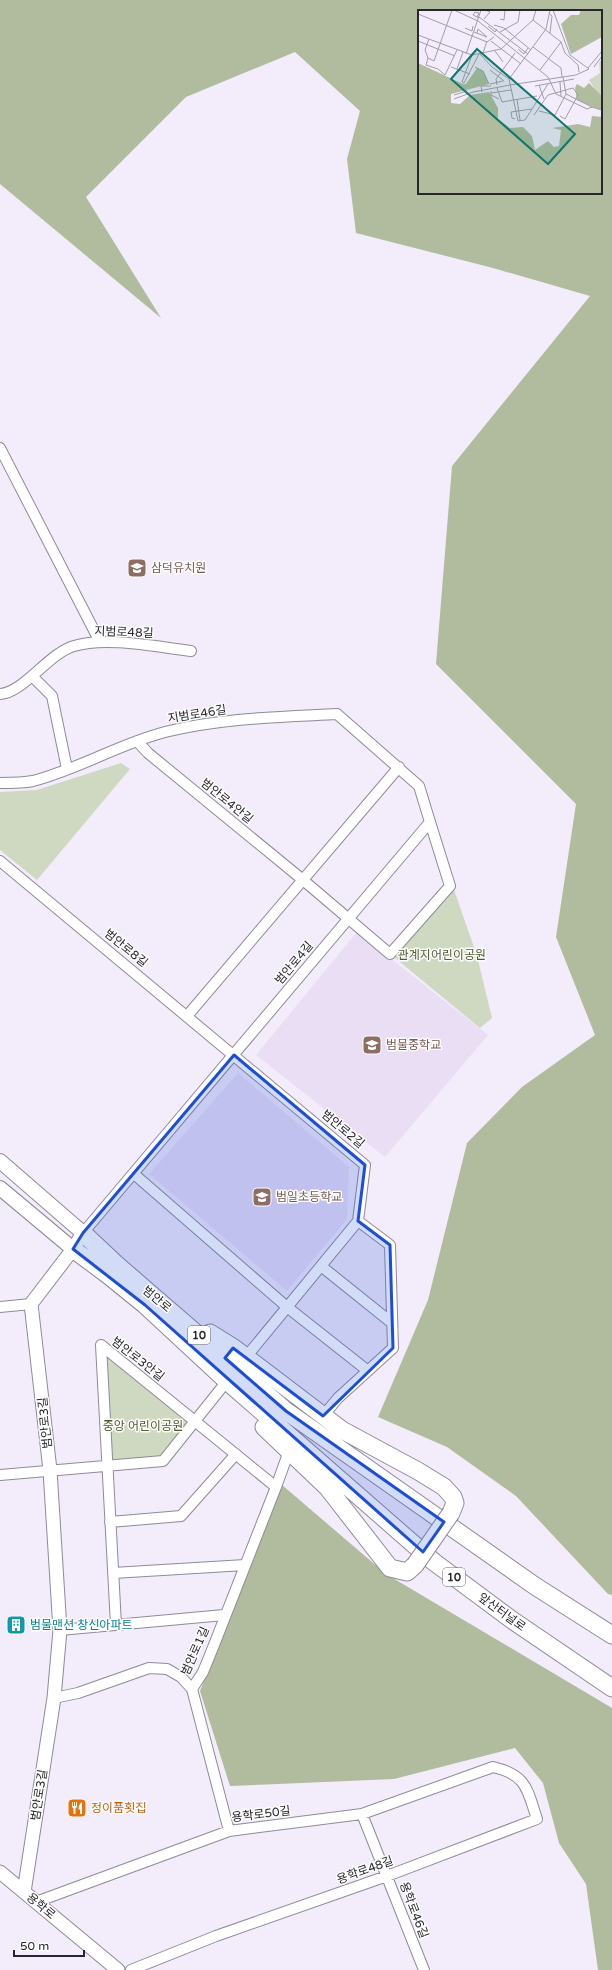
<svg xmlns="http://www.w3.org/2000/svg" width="612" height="1970" font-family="'Varela Round','Noto Sans KR',sans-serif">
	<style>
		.built { fill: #e9def4 }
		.green { fill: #cfd8c1 }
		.forest { fill: #b0bc9d; fill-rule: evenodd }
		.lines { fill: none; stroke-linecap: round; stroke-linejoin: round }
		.minor-casing { stroke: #908a97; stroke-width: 12 }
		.tertiary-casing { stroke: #908a97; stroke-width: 15 }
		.secondary-casing { stroke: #908a97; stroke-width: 16 }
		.trunk-casing { stroke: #908a97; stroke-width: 19 }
		.minor { stroke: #fff; stroke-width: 10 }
		.tertiary { stroke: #fff; stroke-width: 13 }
		.secondary { stroke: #fff; stroke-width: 14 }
		.trunk { stroke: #fff; stroke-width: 17 }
		.trunk-bridge-casing { stroke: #908a97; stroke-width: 19; stroke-linecap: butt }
		.trunk-bridge { stroke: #fff; stroke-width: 17 }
		.marked { fill: #1d4ed8; fill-opacity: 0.2; stroke: #1d4ed8; stroke-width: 3; stroke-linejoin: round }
		.labels { text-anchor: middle; stroke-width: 3; stroke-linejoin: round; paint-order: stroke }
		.shield { fill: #fdfdfd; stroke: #68666a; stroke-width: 1 }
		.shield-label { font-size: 11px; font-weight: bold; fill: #28262b }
		.education-label { font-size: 12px; fill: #785e54; stroke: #fdfdfd; text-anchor: start }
		.street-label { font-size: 12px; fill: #28262b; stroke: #fdfdfd }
		.park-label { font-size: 12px; fill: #4e5e2c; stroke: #fdfdfd }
		.culture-label { font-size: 12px; fill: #0d838f; stroke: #fdfdfd; text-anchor: start }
		.food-label { font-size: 12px; fill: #c56008; stroke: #fdfdfd; text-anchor: start }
		.inset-road { fill: none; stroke: #a29da8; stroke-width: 1 }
		.view { fill: #0f766e; fill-opacity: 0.15; stroke: #0f766e; stroke-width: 2 }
		.inset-edge { fill: none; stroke: #28262b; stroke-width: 2 }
	</style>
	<rect width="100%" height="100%" fill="#f3ecfb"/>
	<path class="built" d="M357,932L488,1035L385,1157L256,1055Z
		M238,1073L349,1167L347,1219L287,1291L149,1174Z"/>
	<path class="green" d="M121,763L130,769L37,880L0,850V792L37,790Z
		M453,887L477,956L492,1018L480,1028L395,958Z
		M109,1357L189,1420V1425L161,1458L111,1460L107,1359Z"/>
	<path class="forest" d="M0,0H612V1595L608,1594L516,1496L447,1447L378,1417L428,1300L467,1143L522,1087L595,1035L556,937L576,804L436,664L452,466L590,296L493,268L356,233L347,159L360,111L295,52L186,97L86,197L161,318L0,184ZM419,11H601V193H419Z
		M282,1485L386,1574L612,1708V1970H598L586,1884L559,1843L543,1783L515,1748L394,1779L230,1786L200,1691Z"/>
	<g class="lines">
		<defs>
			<path id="minor" d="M0,448L100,642
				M32,676L52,696L67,769
				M0,694C23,693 49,653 74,646C106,636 157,647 191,651
				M137,741L148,753L303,880L390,954L450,886L430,822
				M0,783C11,783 23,783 33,781C79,769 119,744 165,732C220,718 280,717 337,714L419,786L430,822L83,1233
				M0,861L365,1165L358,1221L246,1357
				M187,1016L399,767
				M134,1174L287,1307L368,1371
				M321,1266L392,1323
				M0,1307L31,1304
				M101,1345L116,1625
				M101,1345L276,1487L289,1451
				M323,1416L338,1398L393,1348L390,1245L358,1221
				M0,1475L163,1461L223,1386
				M110,1522L181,1516L236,1454
				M113,1573L245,1565
				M60,1630L224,1615
				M54,1698L78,1693L149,1668L167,1669L181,1677L192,1689
				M362,1814L424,1970
				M229,1831L192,1689L203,1672L214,1645L276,1487
				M36,1902L229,1831L362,1814L493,1767C527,1775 527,1789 537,1819L387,1876L216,1936L131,1970"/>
			<path id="tertiary" d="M0,1872L118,1970
				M24,1892L54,1698L60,1630L50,1470L31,1304L73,1249L83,1233"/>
			<path id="secondary" d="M0,1161L83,1233
				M0,1188L73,1249"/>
			<path id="trunk" d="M83,1233L116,1264L286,1411L535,1586L612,1635
				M73,1249L108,1275L145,1305L228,1382L434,1562L512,1620L612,1688
				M210,1333L234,1348L342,1430L418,1471L444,1487L453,1497L455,1503L451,1513
				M264,1427L327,1487L390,1568L407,1572L415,1565"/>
		</defs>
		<use href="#minor" class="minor-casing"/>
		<use href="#tertiary" class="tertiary-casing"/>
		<use href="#secondary" class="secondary-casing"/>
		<use href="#trunk" class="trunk-casing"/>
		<use href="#minor" class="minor"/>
		<use href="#tertiary" class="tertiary"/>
		<use href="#secondary" class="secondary"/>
		<use href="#trunk" class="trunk"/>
		<defs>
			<path id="trunk-bridge" d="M415,1565L451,1513"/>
		</defs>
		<use href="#trunk-bridge" class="trunk-bridge-casing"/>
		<use href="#trunk-bridge" class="trunk-bridge"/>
	</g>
	<path class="marked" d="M234,1055L365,1165L358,1221L390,1245L393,1348L323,1416L233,1348L225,1358L286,1411L444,1522L423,1552L145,1305L73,1249L83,1233Z"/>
	<defs>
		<symbol id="school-square" viewBox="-11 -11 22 22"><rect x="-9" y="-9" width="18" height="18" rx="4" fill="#8d6e63" stroke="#fdfdfd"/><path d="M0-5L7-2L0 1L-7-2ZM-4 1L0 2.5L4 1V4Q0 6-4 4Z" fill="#fff"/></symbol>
		<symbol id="building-square" viewBox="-11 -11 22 22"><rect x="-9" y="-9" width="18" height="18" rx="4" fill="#0f9aa8" stroke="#fdfdfd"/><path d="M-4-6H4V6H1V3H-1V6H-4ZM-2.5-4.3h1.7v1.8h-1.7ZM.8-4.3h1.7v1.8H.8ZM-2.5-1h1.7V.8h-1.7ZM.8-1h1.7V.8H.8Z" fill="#fff"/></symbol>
		<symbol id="restaurant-square" viewBox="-11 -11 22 22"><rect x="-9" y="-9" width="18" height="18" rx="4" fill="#e8710a" stroke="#fdfdfd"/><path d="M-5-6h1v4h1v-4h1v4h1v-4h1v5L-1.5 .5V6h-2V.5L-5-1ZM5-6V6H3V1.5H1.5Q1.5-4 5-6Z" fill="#fff"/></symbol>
	</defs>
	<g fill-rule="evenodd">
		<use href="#school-square" x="126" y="557" width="22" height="22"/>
		<use href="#school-square" x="361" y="1034" width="22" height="22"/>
		<use href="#school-square" x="251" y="1186" width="22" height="22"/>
		<use href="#building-square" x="5" y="1614" width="22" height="22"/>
		<use href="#restaurant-square" x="66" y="1797" width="22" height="22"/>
	</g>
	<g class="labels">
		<g class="shield">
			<rect x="188" y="1326" width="22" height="18" rx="3"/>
			<rect x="443" y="1568" width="22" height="18" rx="3"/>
		</g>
		<g class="shield-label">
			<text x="199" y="1339">10</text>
			<text x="454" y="1581">10</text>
		</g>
		<g class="education-label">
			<text x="151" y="572">삼덕유치원</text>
			<text x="386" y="1049">범물중학교</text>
			<text x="276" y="1201">범일초등학교</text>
		</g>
		<g class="street-label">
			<text transform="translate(124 632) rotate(2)" y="4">지범로48길</text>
			<text transform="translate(197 714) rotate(-9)" y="4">지범로46길</text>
			<text transform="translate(227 801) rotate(39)" y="4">범안로4안길</text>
			<text transform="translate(126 948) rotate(39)" y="4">범안로8길</text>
			<text transform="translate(294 963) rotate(-50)" y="4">범안로4길</text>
			<text transform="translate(343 1129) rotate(40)" y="4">범안로2길</text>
			<text transform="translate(157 1299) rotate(40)" y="4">범안로</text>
			<text transform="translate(138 1359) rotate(38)" y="4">범안로3안길</text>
			<text transform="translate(45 1423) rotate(-96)" y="4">범안로3길</text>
			<text transform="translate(502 1612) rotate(36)" y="4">앞산터널로</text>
			<text transform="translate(195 1651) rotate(-66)" y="4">범안로1길</text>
			<text transform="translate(39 1795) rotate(-81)" y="4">범안로3길</text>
			<text transform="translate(261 1814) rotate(-7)" y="4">용학로50길</text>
			<text transform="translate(365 1870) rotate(-20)" y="4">용학로48길</text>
			<text transform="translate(41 1906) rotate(40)" y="4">용학로</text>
			<text transform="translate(414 1910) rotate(69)" y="4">용학로46길</text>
		</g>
		<g class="park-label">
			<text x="442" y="959">관계지어린이공원</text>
			<text x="143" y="1430">중앙 어린이공원</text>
		</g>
		<g class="culture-label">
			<text x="30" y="1629">범물맨션 창신아파트</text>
		</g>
		<g class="food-label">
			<text x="91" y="1812">정이품횟집</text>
		</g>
	</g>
	<g transform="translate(418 10)">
		<rect width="184" height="184" fill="#f3ecfb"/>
		<path d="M184,49V84L181,85L171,70L182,63L181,53Z" fill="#cfd8c1"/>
		<path d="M163,0H184V27L153,44L143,14L153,5H161ZM0,53L45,74H48L59,58L65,61L71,74L33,84V93L42,94L52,85L71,82L80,98V109L92,118L105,117L114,126L117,140L130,131L136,137L141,136L143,120L134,118L160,114L172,117L174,106L184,107V184H0ZM171,73L184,86V99L182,100L159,90L157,78L159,74L166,78Z" fill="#b0bc9d"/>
		<path class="inset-road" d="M36,0L60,11L130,67L138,84L169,99M131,3L134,6L132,23M0,4L69,32L76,27M59,7L61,3L57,2L55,5L61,8M61,7L110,44M66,9L72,2L67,0M82,9L86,10L87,0M115,10L143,32M76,15L86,18L113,40M70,16L77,22L79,19M47,18L54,21L55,16M56,22L69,27L60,19L59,23M82,22L100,12L102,0M0,25L54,45L83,39M11,29L7,40L10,48L8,55L20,59L27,65L39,40M0,31L37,46M73,31L103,54M143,32L147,43L160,55L161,62M115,37L143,58L144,67M83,39L115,10L118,0M100,39L106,44L110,38M77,41L85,52M65,43L69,31M48,44L63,0M62,44L74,57L91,69L100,111L107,110L130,74M54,45L44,72L46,73L61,44M10,48L16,51L34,0M33,57L52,64M57,57L65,61L71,74M176,57L184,46M170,58L184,41M39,59L45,42M72,60L86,71M122,60L143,32M145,67L148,84L174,97M91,69L128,19L132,0M142,72L143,86M72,74L85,71M79,75L78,69L97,43M92,75L158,65L171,59L152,45L135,0M121,75L126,89M117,76L156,69M79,78L84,92L119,86M73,81V85L81,89M64,82L63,76H73M73,83L93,80M36,85L49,81M36,89L55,82L92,75M99,89L102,110M169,99L174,97L184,100M121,101L137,105L148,84M116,105L130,85L155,78M142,106L147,109L160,85L155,78M97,109L94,108L93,102L114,99"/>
		<path class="view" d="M59,39L157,124L130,154L33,69Z"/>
		<rect width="184" height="184" class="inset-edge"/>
	</g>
	<path d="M14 1950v6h70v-6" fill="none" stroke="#28262b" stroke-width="2"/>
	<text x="20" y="1950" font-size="12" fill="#28262b" stroke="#fdfdfd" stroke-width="3" paint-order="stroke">50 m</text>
</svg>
